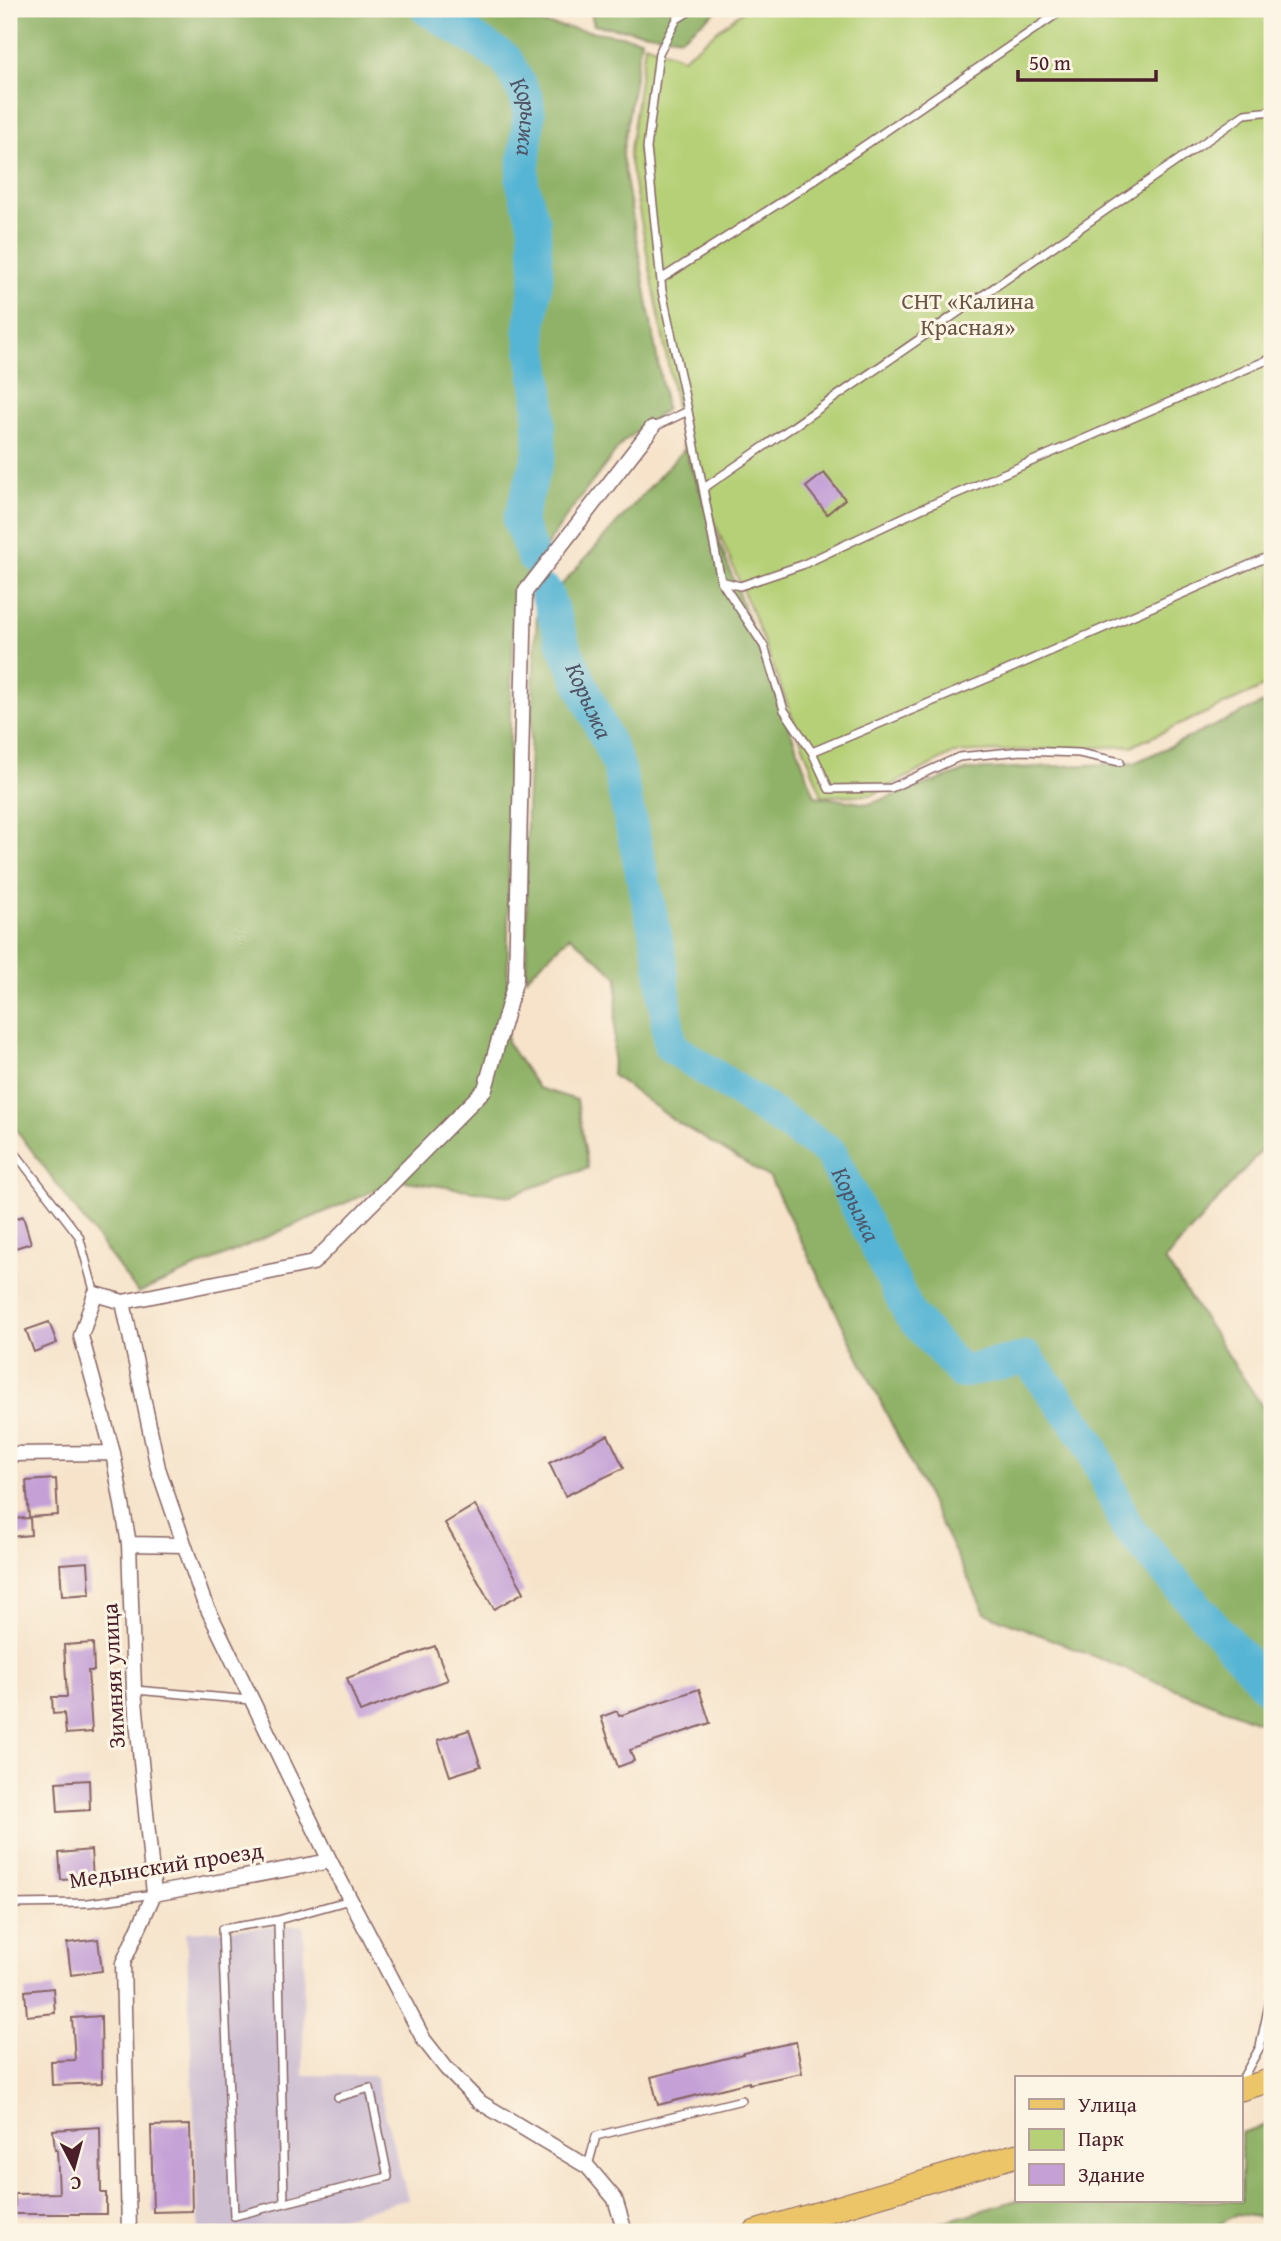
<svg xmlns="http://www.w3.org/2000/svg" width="1281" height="2241" font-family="'Gentium Book Plus',serif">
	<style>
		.industrial { fill: #cdbed2 }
		.green { fill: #b5d076; stroke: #807850; stroke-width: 2 }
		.forest { fill: #90b267; stroke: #6d6849; stroke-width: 2 }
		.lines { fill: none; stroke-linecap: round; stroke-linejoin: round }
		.river { stroke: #56b5d4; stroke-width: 33 }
		.building { fill: #c4a0d7 }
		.lane-casing { stroke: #866463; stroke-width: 10 }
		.street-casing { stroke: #866463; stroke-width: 17 }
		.primary-casing { stroke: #866463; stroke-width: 25 }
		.lane { stroke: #fff; stroke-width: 7 }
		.street { stroke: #fff; stroke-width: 14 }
		.primary { stroke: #ecc569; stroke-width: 23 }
		.labels { text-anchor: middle; stroke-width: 6; stroke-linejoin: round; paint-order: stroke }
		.park-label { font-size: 23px; fill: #6a5442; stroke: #fcf5e5 }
		.street-label { font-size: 23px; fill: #4a1f2b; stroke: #fcf5e5 }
		.water-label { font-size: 24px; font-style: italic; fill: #4e5466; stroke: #fcf5e5 }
	</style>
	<rect width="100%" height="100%" fill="#fcf5e5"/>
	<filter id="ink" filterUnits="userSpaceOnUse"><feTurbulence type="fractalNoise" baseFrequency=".0143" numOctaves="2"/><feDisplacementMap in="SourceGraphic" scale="14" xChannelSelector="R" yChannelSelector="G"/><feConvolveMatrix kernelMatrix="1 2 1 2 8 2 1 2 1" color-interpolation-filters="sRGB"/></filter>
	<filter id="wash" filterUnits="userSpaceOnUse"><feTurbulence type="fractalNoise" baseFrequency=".00686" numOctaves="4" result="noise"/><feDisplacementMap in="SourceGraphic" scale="28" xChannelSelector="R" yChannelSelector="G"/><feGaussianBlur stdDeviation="1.57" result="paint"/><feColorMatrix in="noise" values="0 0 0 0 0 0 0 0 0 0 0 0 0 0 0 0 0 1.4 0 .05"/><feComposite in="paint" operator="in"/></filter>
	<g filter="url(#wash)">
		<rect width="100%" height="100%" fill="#f6e3ca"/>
		<path class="industrial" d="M304,1925L303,2075L375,2076L408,2199L287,2232H223L221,2228L199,2231L186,1932Z"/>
		<path class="green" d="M745,9H1272V681L1257,690L1132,746L954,753L872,795L822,796L756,622L684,449L629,157L645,44L683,58Z"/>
		<path class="forest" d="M9,9H479L512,19L641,39L622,156L666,409L623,442L568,514L515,593L510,720L507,1042L538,1088L577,1100L588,1168L509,1196L398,1180L138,1293L9,1120Z
			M590,9H719L681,38L594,25Z
			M684,449L815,796L869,804L968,770L1134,763L1272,699V1138L1165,1260L1272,1421V1730L1268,1726L985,1613L770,1178L675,1121L612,1075L618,977L570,936L526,978L527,808L537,612Z
			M1272,2123V2219L1237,2214L1207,2232H909L1017,2200L1241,2201V2133Z"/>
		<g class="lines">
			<g class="river">
				<path id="s1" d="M427,9L506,59L527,99L529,113L522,182L534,223L537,275L530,331L539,395L540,452L519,521L533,557"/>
				<path id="s2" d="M546,592L565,648L618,765L660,955L670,1046L830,1152L910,1315L961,1372L1027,1358L1088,1439L1127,1527L1272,1692"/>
			</g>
		</g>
		<g id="blocks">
			<path class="building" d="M824,473L845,499L827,514L806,487Z
				M23,1216L31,1243L9,1250V1221Z
				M49,1322L57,1343L34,1352L26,1330Z
				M608,1435L624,1468L565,1496L549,1463Z
				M56,1479L58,1515L29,1517L26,1481Z
				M475,1505L524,1592L494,1609L445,1523Z
				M30,1518L31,1535L9,1537V1519Z
				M88,1562L90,1594L62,1596L60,1564Z
				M93,1643L94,1671H88L92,1732L66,1734L64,1713L53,1714L52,1697H67L64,1645Z
				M435,1646L448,1680L360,1712L347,1678Z
				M699,1689L710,1723L630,1750L634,1761L618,1767L601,1717L617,1711L619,1716Z
				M469,1730L481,1766L450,1776L438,1740Z
				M89,1780L90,1810L58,1812L56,1782Z
				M91,1850L93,1878L61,1880L59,1853Z
				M98,1939L102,1971L71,1975L67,1943Z
				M53,1988L55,2013L27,2016L25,1991Z
				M101,2016L102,2083L52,2085L51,2061L75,2060L72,2018Z
				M796,2042L802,2073L749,2084V2082L658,2105L651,2077L743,2054V2053Z
				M190,2125L192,2211L153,2212L151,2126Z
				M100,2127L101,2193H106V2214H15V2194L59,2193L57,2149L55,2150L53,2130Z"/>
		</g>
	</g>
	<g filter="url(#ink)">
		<use href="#blocks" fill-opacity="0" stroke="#866463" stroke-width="2"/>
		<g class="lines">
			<defs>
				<path id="lane" d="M661,279L795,193L1064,9
					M688,411L662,291L647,148L659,53L677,19L693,9
					M652,428L688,411L721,581L740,586L802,565L921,509L1272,358
					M704,488L1245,114L1272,111
					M721,581L764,646L784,710L812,752L998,674L1272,555
					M812,752L829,789L891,788L959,757L1021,751L1079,753L1120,762
					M9,1145L79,1236L95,1294
					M135,1690L251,1700
					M9,1904L88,1903L154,1894
					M278,1920L284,2203
					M1241,2081L1260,2047L1272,1990
					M338,2097L370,2088L388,2177L234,2216L222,1929L278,1920L350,1900
					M588,2166L596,2136L742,2100"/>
				<path id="street" d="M123,1302L313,1263L485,1089L516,979L525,592L652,428
					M9,1454L113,1453
					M129,1544L184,1545
					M154,1894L330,1861
					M129,2232L123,1963L154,1894L134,1690L129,1544L113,1453L81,1336L95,1294L123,1302L158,1468L203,1599L330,1861L424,2040L446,2068L478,2101L588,2167L615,2199L625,2232"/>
				<path id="primary" d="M1241,2089L1272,2080
					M755,2232L1017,2155"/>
			</defs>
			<use href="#lane" class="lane-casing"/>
			<use href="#street" class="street-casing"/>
			<use href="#primary" class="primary-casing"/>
			<use href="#lane" class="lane"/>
			<use href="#street" class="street"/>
			<use href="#primary" class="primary"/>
		</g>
	</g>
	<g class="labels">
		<g class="park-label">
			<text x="968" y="309">СНТ «Калина<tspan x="968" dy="26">Красная»</tspan></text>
		</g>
		<g class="street-label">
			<text transform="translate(113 1676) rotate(-93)" y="8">Зимняя улица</text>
			<text transform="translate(166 1865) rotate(-9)" y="8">Медынский проезд</text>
		</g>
		<g class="water-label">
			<text dy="8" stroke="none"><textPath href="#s1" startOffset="156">Корыжа</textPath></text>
			<text dy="8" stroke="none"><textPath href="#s2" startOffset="117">Корыжа</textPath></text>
			<text dy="8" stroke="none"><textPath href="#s2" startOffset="724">Корыжа</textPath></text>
		</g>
	</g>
	<rect width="1281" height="2241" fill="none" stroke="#fcf5e5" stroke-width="35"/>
	<rect x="1015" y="2076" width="228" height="126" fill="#fcf5e5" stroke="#b59f9b" stroke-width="2"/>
	<rect x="1029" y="2099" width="35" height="10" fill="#ecc569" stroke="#b59f9b" stroke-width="2"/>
	<text x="1078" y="2112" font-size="21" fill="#4a1f2b">Улица</text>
	<rect x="1029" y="2129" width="35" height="21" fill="#b5d076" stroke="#b59f9b" stroke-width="2"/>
	<text x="1078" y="2146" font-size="21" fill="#4a1f2b">Парк</text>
	<rect x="1029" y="2164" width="35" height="21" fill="#c4a0d7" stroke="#b59f9b" stroke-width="2"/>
	<text x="1078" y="2182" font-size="21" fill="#4a1f2b">Здание</text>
	<g transform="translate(74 2167) rotate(174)" stroke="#fcf5e5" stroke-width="5" paint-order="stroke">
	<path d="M0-5L12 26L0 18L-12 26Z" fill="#4a1f2b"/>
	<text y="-10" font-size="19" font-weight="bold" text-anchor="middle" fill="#4a1f2b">С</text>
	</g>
	<path d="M1018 70v10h138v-10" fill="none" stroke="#4a1f2b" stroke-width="3.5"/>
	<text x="1029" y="70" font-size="21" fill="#4a1f2b" stroke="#fcf5e5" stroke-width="5" paint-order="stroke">50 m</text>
</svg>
